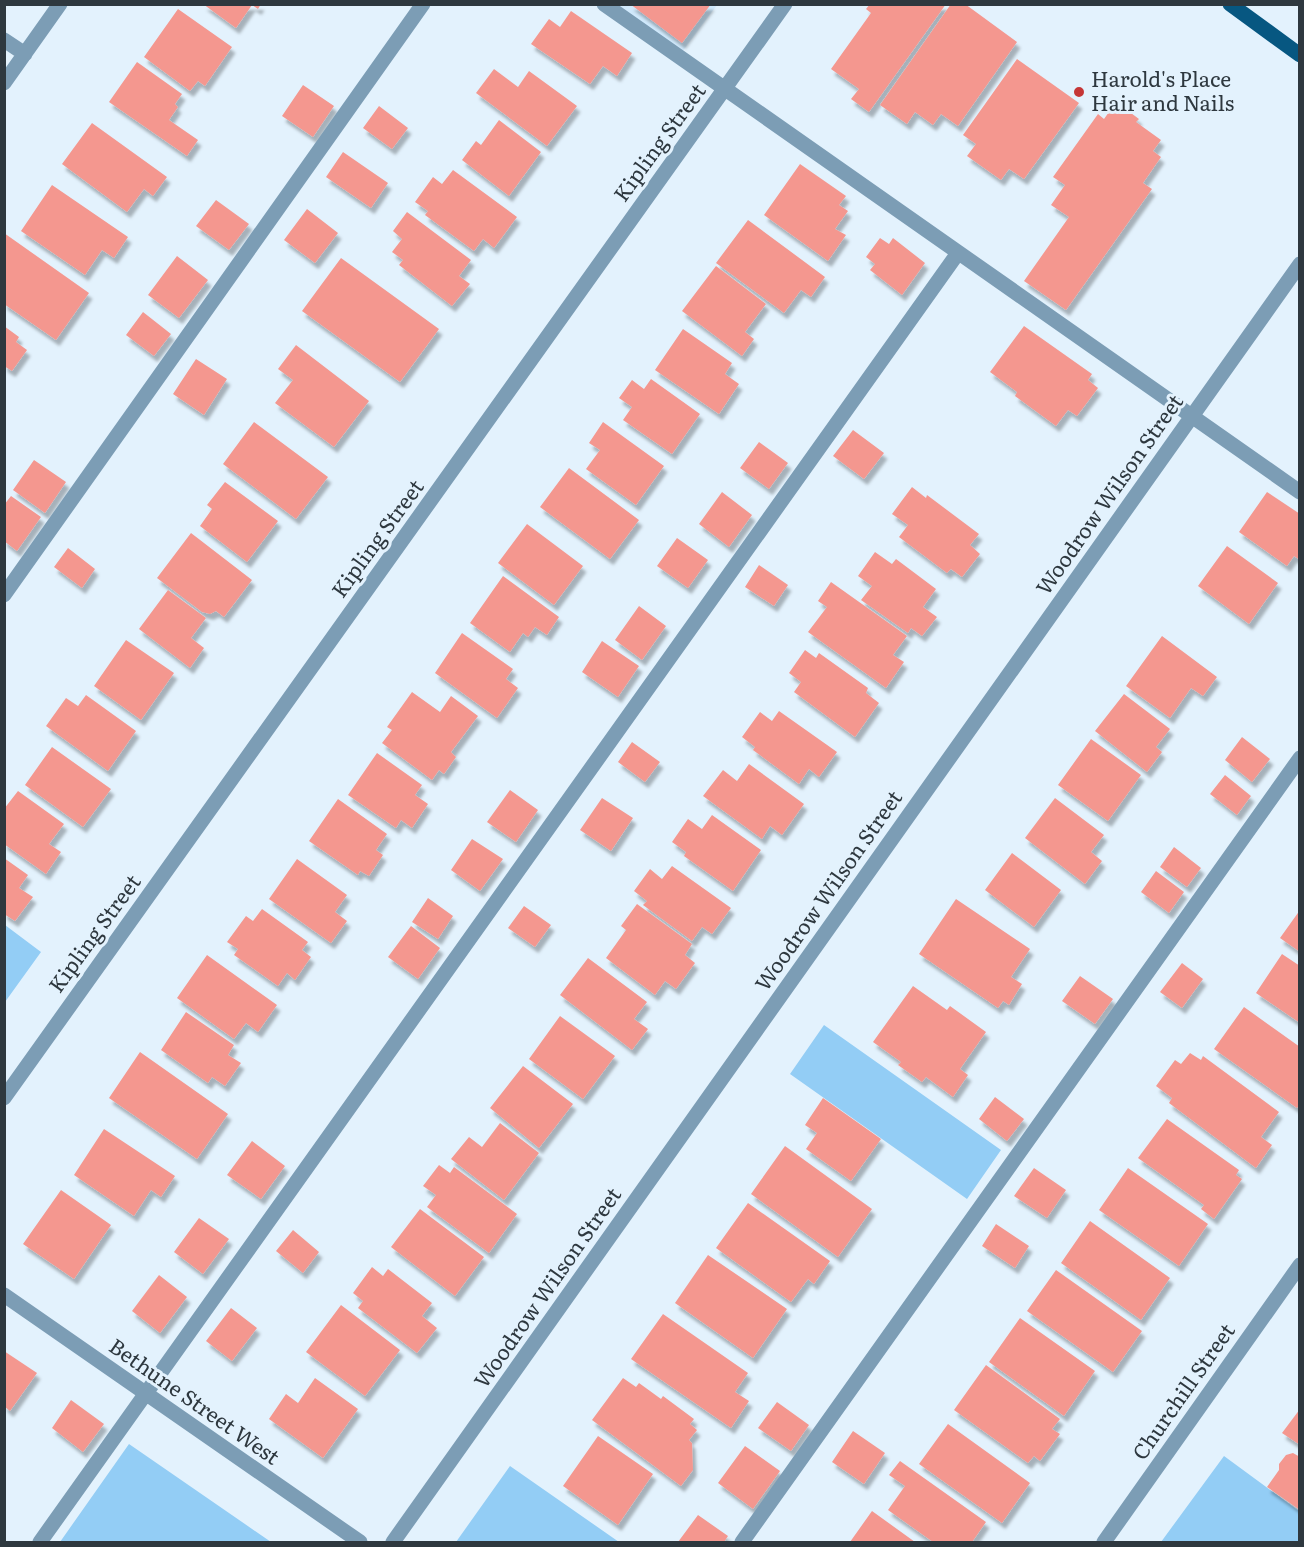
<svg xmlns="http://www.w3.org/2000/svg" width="1304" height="1547" font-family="Literata,serif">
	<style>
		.built { fill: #d1eafd }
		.green { fill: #93cdf5 }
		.building { fill: #f4978f; filter: url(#shadow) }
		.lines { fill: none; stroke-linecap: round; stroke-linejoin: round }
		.minor { stroke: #7c9db5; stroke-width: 15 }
		.major { stroke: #075781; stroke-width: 15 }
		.poi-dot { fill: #c53636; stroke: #e3f2fd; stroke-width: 2 }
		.labels { text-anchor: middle; stroke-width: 6; stroke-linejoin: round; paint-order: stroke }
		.poi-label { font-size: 21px; fill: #2e383f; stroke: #e3f2fd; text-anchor: start }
		.street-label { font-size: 21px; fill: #2e383f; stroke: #e3f2fd }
	</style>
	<defs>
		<filter id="shadow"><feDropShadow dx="3.5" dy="6" stdDeviation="1.5" flood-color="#0004"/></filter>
	</defs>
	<rect width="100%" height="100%" fill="#e3f2fd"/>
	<path class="built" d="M617,5H717L682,52Z"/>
	<path class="green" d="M5,925L41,952L5,1002Z
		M824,1025L1001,1150L967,1199L790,1074Z
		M129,1444L271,1542H60Z
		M1224,1456L1299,1511V1542H1161Z
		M510,1466L619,1542H456Z"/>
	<path class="building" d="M203,4H261L258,9L252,5L236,28Z
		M630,4H711L682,43Z
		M870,4H946L869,112L851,99L859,89L831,69L871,13L866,9Z
		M951,4H965L1017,42L958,126L941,114L933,125L915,112L907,124L880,105Z
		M178,9L232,47L205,86L198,81L190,91L144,57Z
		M571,11L632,53L617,76L603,66L590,84L531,44L549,19L560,27Z
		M1017,59L1079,103L1024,179L1009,169L1001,180L967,156L976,144L963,135Z
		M137,62L182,94L175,104L178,107L169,120L198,140L187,156L109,102Z
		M494,69L518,87L529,71L577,106L547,146L476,93Z
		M303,85L334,106L313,137L282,116Z
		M1116,102L1139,119L1136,122L1161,140L1153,151L1161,157L1143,183L1152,189L1066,310L1024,281L1069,217L1051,205L1065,185L1053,177L1098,114L1104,119Z
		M379,106L408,128L392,149L363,128Z
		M499,120L541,152L509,196L462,160L476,141L481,145Z
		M92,123L167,177L153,196L144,189L127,212L62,164Z
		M343,152L388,183L371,208L326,177Z
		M800,164L846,196L839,205L848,211L835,229L846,235L828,261L764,215Z
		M453,170L517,217L494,248L483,239L474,251L425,215L428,211L415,202L433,177L442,184Z
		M52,185L128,237L114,258L102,250L85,275L21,231Z
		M216,200L249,224L229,250L196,226Z
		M307,209L338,233L315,263L284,240Z
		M407,212L471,260L459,276L470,284L452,306L399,265L403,260L392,252L402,239L393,231Z
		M748,220L825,277L811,297L801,290L784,313L716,263Z
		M4,233L89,293L56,340L4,304Z
		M880,238L889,244L893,238L925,263L902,295L870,270L875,264L866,257Z
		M177,256L208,280L179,318L148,295Z
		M341,258L439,329L400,382L302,311Z
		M716,266L766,304L745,332L754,339L742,356L682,311Z
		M143,312L171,334L154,356L126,335Z
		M4,326L19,337L16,342L27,350L12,371L4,366Z
		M1024,326L1092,374L1088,380L1098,388L1077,416L1068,410L1056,426L1015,396L1017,392L990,372Z
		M683,329L732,363L725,374L739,384L719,414L655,370Z
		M296,345L369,401L334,447L275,403L293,380L278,369Z
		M196,359L227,379L204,415L173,394Z
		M651,379L700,414L672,454L623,420L632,407L619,398L632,380L644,389Z
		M254,422L328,477L296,519L223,464Z
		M603,422L664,466L636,505L586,469L600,450L589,443Z
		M853,430L884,453L864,479L833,456Z
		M759,442L788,463L769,489L740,468Z
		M34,460L66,482L45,513L13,490Z
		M569,468L639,520L610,559L540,507Z
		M225,482L278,521L247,562L200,526L212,509L207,505Z
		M912,487L926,498L927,495L979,534L970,545L980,554L962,577L951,569L947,573L899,537L908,525L892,514Z
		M722,492L752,515L729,547L699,524Z
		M1267,492L1300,514V560L1294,556L1287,566L1239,532Z
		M11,496L41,517L17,551L4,541V505Z
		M527,524L583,566L554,605L498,563Z
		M191,533L252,580L224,617L216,611L210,614L202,612L157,578Z
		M677,538L708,560L688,588L657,566Z
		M1227,546L1278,583L1249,624L1198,586Z
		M68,548L95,569L82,588L54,567Z
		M875,552L892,564L896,559L936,589L923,607L937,617L922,636L911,628L908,633L861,600L872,586L858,576Z
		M759,565L788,585L774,606L745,587Z
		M503,576L559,617L547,635L535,627L528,637L523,633L510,652L470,623Z
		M831,582L907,636L893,655L904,662L886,688L808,632L827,607L818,601Z
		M168,590L206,618L191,638L204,648L190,668L139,629Z
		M639,606L666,626L642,660L615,640Z
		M462,633L513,669L506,679L518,688L497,718L435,673Z
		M1162,636L1217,677L1203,696L1191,688L1170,718L1126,686Z
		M126,640L174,673L141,720L94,686Z
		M602,641L639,666L618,697L582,672Z
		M805,650L816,658L819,653L868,688L866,693L879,703L855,737L794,692L801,682L789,673Z
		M412,692L440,712L451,696L478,716L451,752L456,757L444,774L439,770L432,780L382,743L392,730L387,727Z
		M1124,694L1170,729L1156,747L1162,752L1147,772L1095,731Z
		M86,695L136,731L108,771L46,726L66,698L78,706Z
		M779,711L837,752L819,777L809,769L799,784L753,750L755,747L742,737L760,712L772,721Z
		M1242,737L1270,759L1252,782L1225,760Z
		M1091,739L1141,775L1108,821L1058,785Z
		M632,742L660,762L645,782L618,762Z
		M52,747L111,789L83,827L25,785Z
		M377,753L422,785L415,795L428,804L412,828L401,820L396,828L348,795Z
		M749,764L804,804L782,835L770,826L762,839L703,796L723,770L737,781Z
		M1225,775L1251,796L1237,815L1210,794Z
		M510,790L538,810L516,842L487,822Z
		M18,791L64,824L49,844L61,852L46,874L4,844V809Z
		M602,798L633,818L611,851L580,830Z
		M1055,798L1104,835L1091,852L1102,861L1085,884L1025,838Z
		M338,799L387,834L376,850L383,855L369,876L360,871L358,875L309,841Z
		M712,815L761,850L733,891L684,856L686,852L672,842L688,819L702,829Z
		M472,839L503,859L480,891L451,870Z
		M1174,847L1201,868L1187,887L1160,867Z
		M1012,853L1061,890L1034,927L985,890Z
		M4,858L28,875L19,888L33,897L15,921L4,914Z
		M297,859L347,895L335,912L347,921L331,943L269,899Z
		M672,866L731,908L712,934L702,927L692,941L643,905L647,901L634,891L650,869L662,879Z
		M1156,871L1184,892L1169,913L1141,892Z
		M428,898L453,916L438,939L412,922Z
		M956,899L1030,949L1011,977L1022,984L1009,1005L1003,1001L998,1008L919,954Z
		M637,904L692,944L685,955L695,963L676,989L665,981L655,995L606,958L626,930L621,926Z
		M524,906L551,925L535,947L508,928Z
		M262,909L308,942L302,950L311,957L295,980L287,973L278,986L234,955L238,949L227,942L246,916L253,921Z
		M1300,910V952L1280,938Z
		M411,926L440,948L418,979L388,957Z
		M1282,954L1300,966V1023L1256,993Z
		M207,955L277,1005L258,1032L246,1023L234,1039L177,998Z
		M588,958L647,1002L634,1019L648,1029L632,1050L560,995Z
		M1182,963L1203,979L1182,1008L1160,992Z
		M1080,976L1113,999L1095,1024L1062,1001Z
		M913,986L947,1010L950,1006L986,1032L960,1069L968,1075L953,1097L926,1077L922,1082L898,1065L901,1062L873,1042Z
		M1244,1007L1300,1047V1104L1297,1108L1214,1049Z
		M186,1012L234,1045L228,1055L241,1063L225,1086L212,1077L208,1083L161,1050Z
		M560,1016L615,1056L583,1099L529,1059Z
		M140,1052L228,1114L197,1159L109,1098Z
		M1190,1053L1201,1060L1203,1056L1279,1112L1261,1137L1272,1145L1256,1168L1169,1103L1172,1098L1156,1086L1175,1060L1181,1064Z
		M523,1066L573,1104L539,1148L490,1108Z
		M995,1097L1024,1119L1007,1141L979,1119Z
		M823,1098L881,1139L851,1181L806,1149L817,1133L805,1125Z
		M1167,1119L1239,1170L1236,1175L1242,1179L1214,1219L1201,1209L1204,1205L1138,1158Z
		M500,1123L539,1153L504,1200L451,1159L469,1137L482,1147Z
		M104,1129L175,1176L161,1197L151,1190L134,1216L74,1175Z
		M252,1141L285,1166L261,1199L227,1175Z
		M785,1146L872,1209L838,1257L751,1194Z
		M439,1165L450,1173L454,1167L517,1214L489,1253L427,1207L436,1195L423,1186Z
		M1034,1168L1066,1190L1047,1218L1014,1196Z
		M1128,1168L1208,1224L1179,1266L1099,1210Z
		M61,1190L111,1225L74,1279L23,1244Z
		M748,1203L830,1261L814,1284L808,1279L791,1302L716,1248Z
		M420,1209L484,1257L455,1296L391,1247Z
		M199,1218L229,1239L203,1274L174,1252Z
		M1090,1221L1170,1278L1141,1320L1061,1263Z
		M996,1224L1029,1246L1015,1268L982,1246Z
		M293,1230L319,1252L303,1273L276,1251Z
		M708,1255L787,1309L753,1358L675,1303Z
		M372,1267L383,1276L388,1269L432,1303L422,1316L437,1328L417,1353L358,1308L363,1301L353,1293Z
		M1056,1270L1142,1331L1113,1372L1027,1311Z
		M159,1275L187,1297L160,1333L132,1311Z
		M341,1305L400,1350L365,1396L306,1352Z
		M231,1308L257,1328L232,1361L206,1341Z
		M663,1314L748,1373L735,1392L749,1401L731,1428L631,1359Z
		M1020,1318L1095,1371L1064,1416L989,1362Z
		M4,1351L37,1373L10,1411L4,1406Z
		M986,1365L1060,1419L1052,1429L1060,1434L1040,1461L1034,1456L1028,1463L954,1410Z
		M315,1378L358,1409L323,1458L269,1419L286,1394L298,1403Z
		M623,1378L636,1387L639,1383L661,1399L663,1396L694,1419L690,1424L697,1430L689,1440L692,1443L693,1470L681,1486L592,1420Z
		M71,1400L104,1424L83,1452L52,1428Z
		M777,1402L809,1425L791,1451L758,1428Z
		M1300,1409V1445L1282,1433Z
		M948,1424L1030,1483L1002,1523L919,1464Z
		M853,1431L885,1453L864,1484L832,1462Z
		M598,1436L653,1474L618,1525L563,1486Z
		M745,1446L780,1471L753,1509L718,1483Z
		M1293,1453L1300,1457V1510L1267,1487L1279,1470V1464L1286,1455Z
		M900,1461L986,1522L972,1542H933L888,1510L905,1486L889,1475Z
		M872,1511L915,1542H850Z
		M698,1515L728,1536L724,1542H678Z"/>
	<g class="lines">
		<path class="minor" d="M604,4L1300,492
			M4,40L25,54
			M4,83L60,4
			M4,595L423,4
			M4,1098L785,4
			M4,1295L360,1542
			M40,1542L958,253
			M393,1542L1300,264
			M742,1542L1300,758
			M1104,1542L1300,1265"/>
		<path class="major" d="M1230,4L1300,55"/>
	</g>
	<circle class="poi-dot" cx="1079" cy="92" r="6"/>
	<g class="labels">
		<g class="poi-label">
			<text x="1091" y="87">Harold's Place<tspan x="1091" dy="24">Hair and Nails</tspan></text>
		</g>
		<g class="street-label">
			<text transform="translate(660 143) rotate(-54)" y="7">Kipling Street</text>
			<text transform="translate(1110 495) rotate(-55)" y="7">Woodrow Wilson Street</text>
			<text transform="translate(378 539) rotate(-54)" y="7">Kipling Street</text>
			<text transform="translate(829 891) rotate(-55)" y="7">Woodrow Wilson Street</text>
			<text transform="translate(95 934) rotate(-54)" y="7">Kipling Street</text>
			<text transform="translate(548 1288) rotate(-55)" y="7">Woodrow Wilson Street</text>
			<text transform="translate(1184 1392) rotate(-55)" y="7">Churchill Street</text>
			<text transform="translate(194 1402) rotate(35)" y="7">Bethune Street West</text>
		</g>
	</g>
	<rect width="1304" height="1547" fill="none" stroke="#2e383f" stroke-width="12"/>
</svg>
